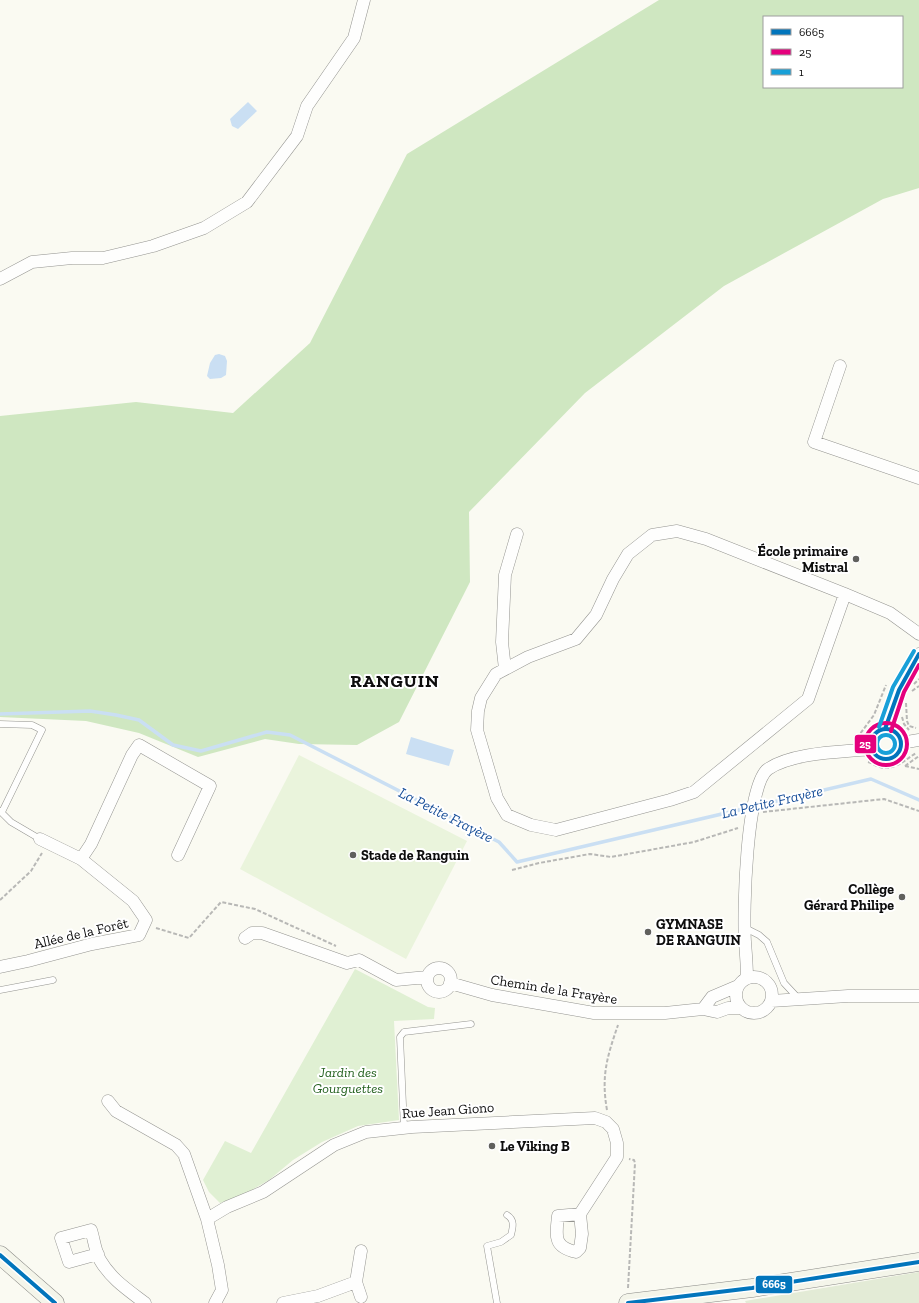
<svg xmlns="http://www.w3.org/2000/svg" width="919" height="1303" font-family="'Zilla Slab',serif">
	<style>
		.green { fill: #e0f0d3 }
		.forest { fill: #cfe7c1; fill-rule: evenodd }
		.cemetery { fill: #e3ebd6 }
		.pitch { fill: #eaf4dc }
		.water { fill: #cadff3 }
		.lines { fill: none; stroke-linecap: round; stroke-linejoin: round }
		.stream { stroke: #cadff3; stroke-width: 3.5 }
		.service-casing { stroke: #949490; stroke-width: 7 }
		.minor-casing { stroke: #949490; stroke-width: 13 }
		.secondary-casing { stroke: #8a8a87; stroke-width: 19 }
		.path { stroke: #b8b8b6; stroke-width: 2; stroke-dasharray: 4 2; stroke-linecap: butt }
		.service { stroke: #fefefd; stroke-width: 6 }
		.minor { stroke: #fefefd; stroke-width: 12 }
		.secondary { stroke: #f4f5ea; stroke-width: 18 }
		.bus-1-casing { stroke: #fff; stroke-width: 7 }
		.bus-2-casing { stroke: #fff; stroke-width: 7 }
		.bus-3-casing { stroke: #fff; stroke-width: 7 }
		.bus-1 { stroke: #0275bc; stroke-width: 4 }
		.bus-2 { stroke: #e5007d; stroke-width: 4 }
		.bus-3 { stroke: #18a0d8; stroke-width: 4 }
		.poi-dot { fill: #60605d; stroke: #fff; stroke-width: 1.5 }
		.labels { text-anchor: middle; stroke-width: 4; stroke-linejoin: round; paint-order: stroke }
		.poi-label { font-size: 14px; font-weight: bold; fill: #0d0d0d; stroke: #fff; text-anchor: start }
		.street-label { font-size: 14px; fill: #0d0d0d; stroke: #fff }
		.park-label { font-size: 14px; font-style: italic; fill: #256220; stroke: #fff }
		.water-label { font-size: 15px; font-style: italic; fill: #1b519a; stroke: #fff }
		.district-label { font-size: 18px; font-weight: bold; letter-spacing: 1px; fill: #0d0d0d; stroke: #fff }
		.line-badge { stroke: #fff; stroke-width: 1.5 }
		.badge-label { font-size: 11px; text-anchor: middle; font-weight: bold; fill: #fff }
	</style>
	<rect width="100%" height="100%" fill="#fafaf2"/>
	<path class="green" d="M355,969L428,1007L435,1008L434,1019L394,1021L399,1120L358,1126L322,1142L293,1160L269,1180L255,1188L250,1193L220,1203L209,1192L203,1180L225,1141L251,1153Z"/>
	<path class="forest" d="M659,0H919V188L883,199L724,286L585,393L469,512L470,582L399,722L357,745L299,744L265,739L198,757L139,733L86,721L0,717V416L136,402L233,413L310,343L407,154ZM764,17H902V87H764Z"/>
	<path class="cemetery" d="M919,1272V1303H746L745,1301Z"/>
	<path class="pitch" d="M299,755L467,841L406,959L240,869Z"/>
	<path class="water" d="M248,102L257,111L238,129L232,126L230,119Z
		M219,354L225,356L227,361L226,375L221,378L210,379L207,376L210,363L215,355Z
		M411,737L454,750L449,766L406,754Z"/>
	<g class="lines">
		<path class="stream" d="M0,714L90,711L116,715L139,720L173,745L201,751L267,732L290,735L499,842L517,862L871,779L919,800"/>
		<defs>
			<path id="service" d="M0,724L32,725L42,730L2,812
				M0,811L11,822L40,839
				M745,928L759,935L767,942L784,983L798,998
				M0,990L53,980
				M404,1128L400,1037L404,1032L471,1024
				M497,1303L487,1246L501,1242L511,1235C513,1227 515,1220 507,1215"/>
			<path id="minor" d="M0,279L32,262L72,258H103L153,246L204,228L247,202L297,136L307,106L354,38L364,0
				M840,366L814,442L919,478
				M845,594L808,699L694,792L670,800L556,830L531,825L507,815L497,798L477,730L478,711L481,698L496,674L528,657L576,639L596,615L613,579L628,554L652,535L677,531L706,539L845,594L890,613L919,634
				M505,669L502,642L505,575L517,534
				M885,729C893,702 902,677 919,654
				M871 744a15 15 0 1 1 30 0a15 15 0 1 1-30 0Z
				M901,743L919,740
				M81,859L91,844L132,755L139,745L210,786L178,855
				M245,938L252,933H262L347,963L359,960L396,980L427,977
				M0,967L28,961L92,944L139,935L146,920L133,901L81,859L40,839
				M427 980a12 12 0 1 1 24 0a12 12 0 1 1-24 0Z
				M736 995a18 18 0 1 1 36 0a18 18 0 1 1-36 0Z
				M747,978C747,966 746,954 745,942C743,913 746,785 768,769C793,752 843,752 872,749
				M450,983L492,995L594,1013H665L703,1009L717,1012L728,1008H741
				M771,1001L848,996H919
				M703,1009L712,997L738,986
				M108,1101L116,1111L176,1145L184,1154L207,1219L218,1265L222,1290L215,1303
				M207,1219L227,1207L263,1192L334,1145L366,1132L412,1127L595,1118L606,1122L613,1129L617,1143V1157L580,1214L558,1216C556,1236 553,1247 576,1252L580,1248L582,1234L580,1214
				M98,1254L69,1262L61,1238L91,1230C94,1239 95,1251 100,1260C111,1279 128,1290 145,1303
				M356,1282L361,1297
				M283,1303L318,1296L356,1282L361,1251"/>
			<path id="secondary" d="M0,1255L55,1303
				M628,1303L752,1288L919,1262"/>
		</defs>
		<use href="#service" class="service-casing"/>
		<use href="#minor" class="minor-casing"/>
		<use href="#secondary" class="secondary-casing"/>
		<path class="path" d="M914,684L919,679
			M912,691L919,686
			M906,703L907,721L909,726L916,728
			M902,717L904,724L909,730
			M857,738L874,715L886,685
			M868,762C872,763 876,766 880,767C894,771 905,760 916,753
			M905,766L919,756
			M905,766L919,769
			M763,812L884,799L919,811
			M512,870L539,863L590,854L611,857L694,842L738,828
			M0,900L31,871L42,853
			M156,928L189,938L221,902L255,909L336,946
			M607,1110C601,1076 607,1057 618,1025
			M628,1288L635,1163L634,1160L629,1159"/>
		<use href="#service" class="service"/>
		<use href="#minor" class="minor"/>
		<use href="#secondary" class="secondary"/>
		<defs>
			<path id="bus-1" d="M885,729L899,690L919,654
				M871 744a15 15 0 1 1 30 0a15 15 0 1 1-30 0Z
				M0,1255L55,1303
				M628,1303L752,1288L919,1262"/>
			<path id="bus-2" d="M865 744a21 21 0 1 1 42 0a21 21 0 1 1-42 0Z
				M891,731L904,692L919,665"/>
			<path id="bus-3" d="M879,727L893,687L914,651
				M877 744a9 9 0 1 1 18 0a9 9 0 1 1-18 0Z"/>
		</defs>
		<use href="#bus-1" class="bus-1-casing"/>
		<use href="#bus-2" class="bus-2-casing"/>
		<use href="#bus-3" class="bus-3-casing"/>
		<use href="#bus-1" class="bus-1"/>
		<use href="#bus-2" class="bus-2"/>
		<use href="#bus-3" class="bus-3"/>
	</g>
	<g class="poi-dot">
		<circle cx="856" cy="559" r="4"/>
		<circle cx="353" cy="855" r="4"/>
		<circle cx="902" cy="897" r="4"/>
		<circle cx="648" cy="932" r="4"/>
		<circle cx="492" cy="1146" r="4"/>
	</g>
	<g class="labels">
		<g class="poi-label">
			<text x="848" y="556" text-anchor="end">École primaire<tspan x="848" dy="16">Mistral</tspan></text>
			<text x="361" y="860">Stade de Ranguin</text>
			<text x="894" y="894" text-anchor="end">Collège<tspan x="894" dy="16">Gérard Philipe</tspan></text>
			<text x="656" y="929">GYMNASE<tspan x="656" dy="16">DE RANGUIN</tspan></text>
			<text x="500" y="1151">Le Viking B</text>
		</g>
		<g class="street-label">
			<text transform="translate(81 933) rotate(-13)" y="5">Allée de la Forêt</text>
			<text transform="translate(554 989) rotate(9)" y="5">Chemin de la Frayère</text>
			<text transform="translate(448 1110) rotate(-4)" y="5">Rue Jean Giono</text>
		</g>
		<g class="park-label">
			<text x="348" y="1077">Jardin des<tspan x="348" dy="16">Gourguettes</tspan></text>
		</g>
		<g class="water-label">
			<text transform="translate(772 802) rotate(-13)" y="5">La Petite Frayère</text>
			<text transform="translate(446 815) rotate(27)" y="5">La Petite Frayère</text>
		</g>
		<g class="district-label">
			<text x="395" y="687">RANGUIN</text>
		</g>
	</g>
	<g class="line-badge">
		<rect x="854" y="734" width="23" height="20" rx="4" fill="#e5007d"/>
		<rect x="755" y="1275" width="38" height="19" rx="4" fill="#0275bc"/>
	</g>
	<g class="badge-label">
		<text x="865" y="748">25</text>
		<text x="774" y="1288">6665</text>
	</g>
	<rect x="763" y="16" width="140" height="72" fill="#ffffff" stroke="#9e9e9e"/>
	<rect x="771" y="29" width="20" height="6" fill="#0275bc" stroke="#9e9e9e"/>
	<text x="799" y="36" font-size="12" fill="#0d0d0d">6665</text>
	<rect x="771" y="49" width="20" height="6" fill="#e5007d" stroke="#9e9e9e"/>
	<text x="799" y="56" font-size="12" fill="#0d0d0d">25</text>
	<rect x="771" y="69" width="20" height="6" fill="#18a0d8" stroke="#9e9e9e"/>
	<text x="799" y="76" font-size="12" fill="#0d0d0d">1</text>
</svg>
